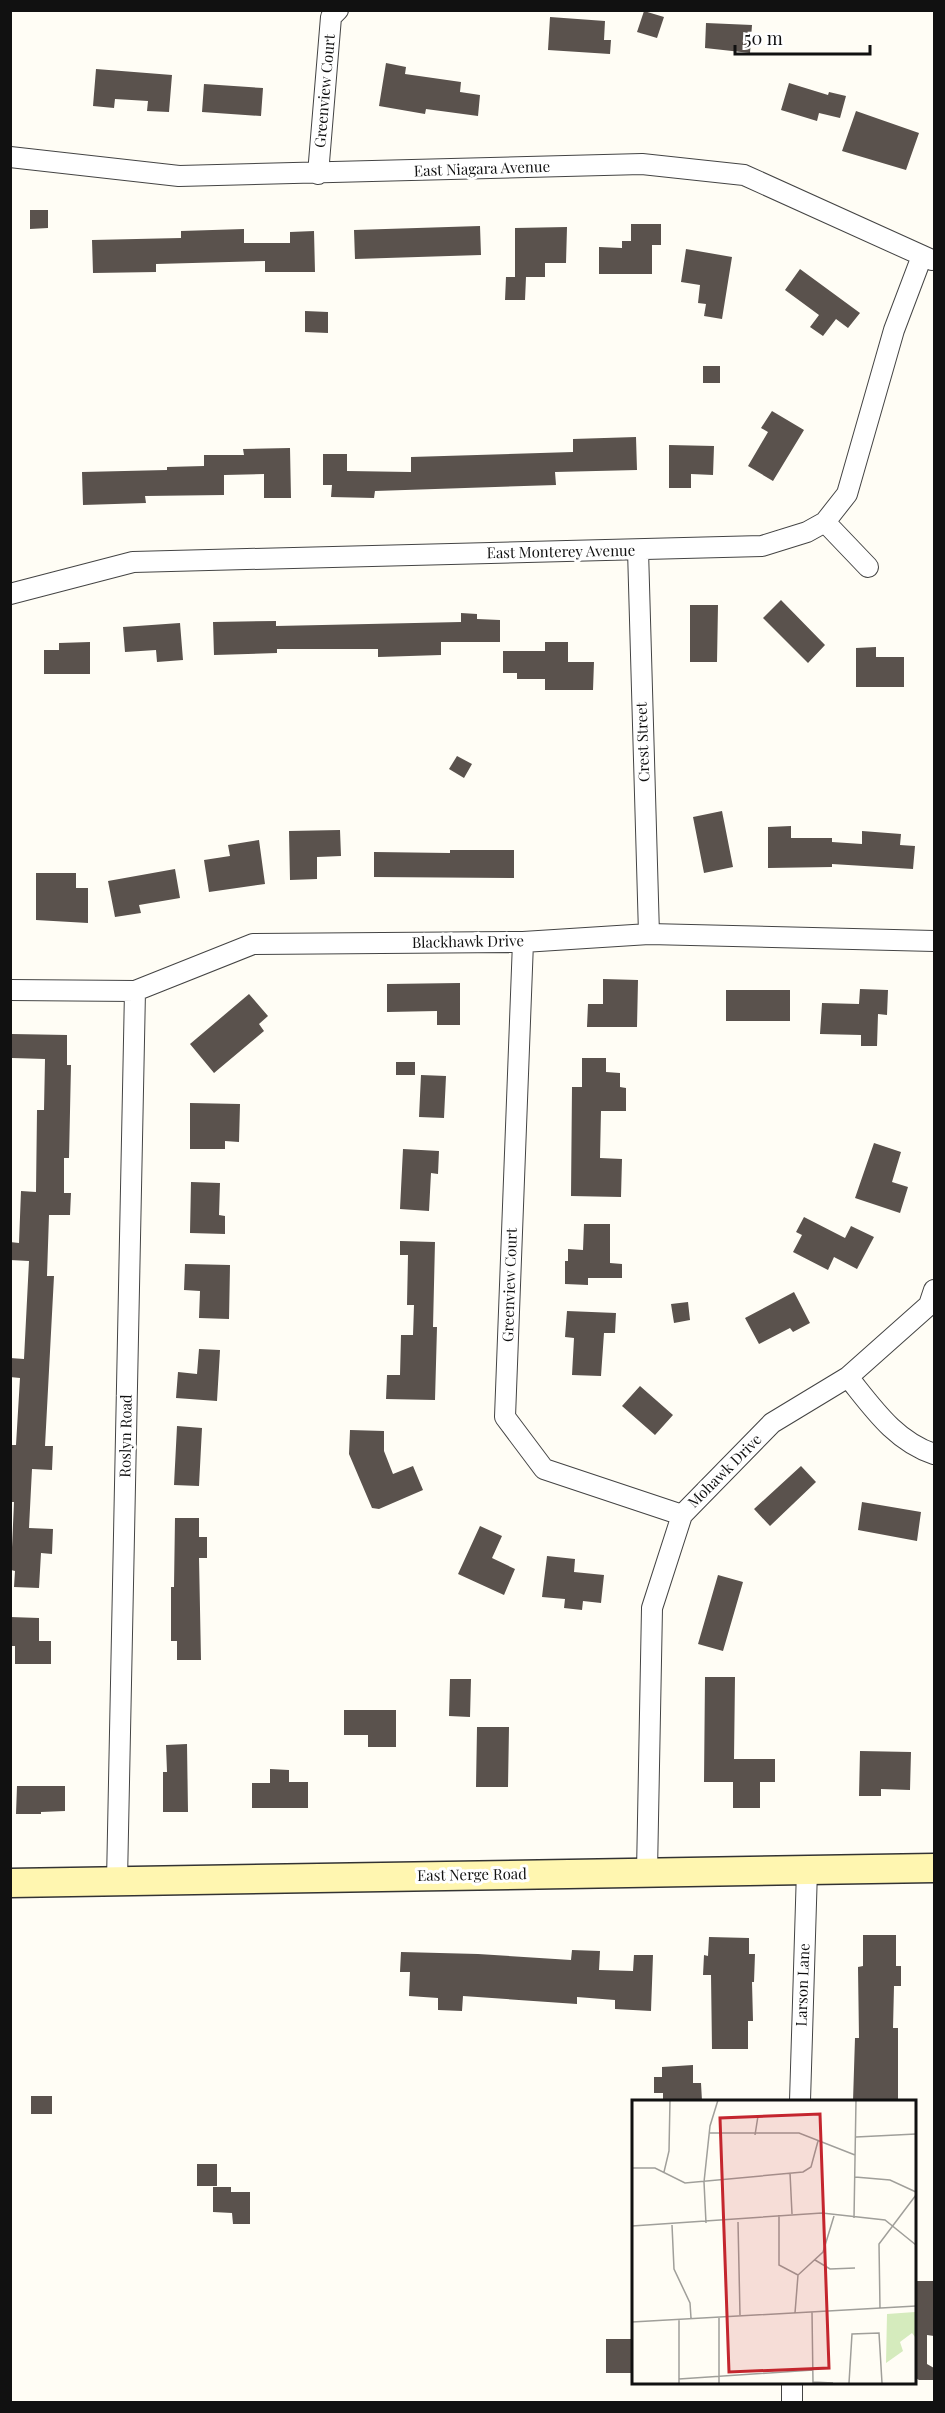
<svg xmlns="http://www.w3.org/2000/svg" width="945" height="2413" font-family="'Playfair Display',serif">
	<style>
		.building { fill: #5a524d }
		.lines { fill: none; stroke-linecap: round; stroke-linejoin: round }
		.minor-casing { stroke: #444; stroke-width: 22 }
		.secondary-casing { stroke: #333; stroke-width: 31 }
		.minor { stroke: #fff; stroke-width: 20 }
		.secondary { stroke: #fff6b0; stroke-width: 28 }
		.labels { text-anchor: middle; stroke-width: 6; stroke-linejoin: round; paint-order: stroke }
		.street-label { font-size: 15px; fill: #111; stroke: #fff }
		.inset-road { fill: none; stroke: #a09f9a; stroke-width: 1.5 }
		.view { fill: #c4262e; fill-opacity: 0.15; stroke: #c4262e; stroke-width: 3 }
		.inset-edge { fill: none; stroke: #111; stroke-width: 3 }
	</style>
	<rect width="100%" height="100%" fill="#fffdf5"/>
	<path class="building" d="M644,11L664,17L657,38L637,32Z
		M550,17L605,21L604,40H611L610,54L548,50Z
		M706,23L752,25L750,53L705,48Z
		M386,63L406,67L405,74L461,82L460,92L480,95L478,116L426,109L425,114L379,106Z
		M96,69L172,75L169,112L147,111L148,101L115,99L114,108L93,106Z
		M789,83L828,95L829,92L846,96L840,118L819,113L817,121L781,110Z
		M204,84L263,88L261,116L202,112Z
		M856,111L919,133L906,170L842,151Z
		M30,210H48V228L30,229Z
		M631,224H661V245H652V274H599V247L622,248V241H631Z
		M480,226L481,255L355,259L354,230Z
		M567,227L566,263H545V277H515V228Z
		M244,229V243H290V232L314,231L315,272H265V261L156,264V272L93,273L92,240L181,238V231Z
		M686,249L732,257L722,319L704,316L706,304L698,303L700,285L681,282Z
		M800,269L860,313L848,328L836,319L823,336L810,327L819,315L785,290Z
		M506,277H526L525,300H505Z
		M305,311L328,312V333L305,332Z
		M703,366H720V383H703Z
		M772,411L804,430L773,481L748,466L768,432L761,428Z
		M636,437L637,470L555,472L556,485L375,491L374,498L331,497L332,485H323V454H347V471L411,472V457L573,452V439Z
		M669,445L714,446L713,475L691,474V488H669Z
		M290,448L291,498H264V474L224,475V495L145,496L146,503L83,505L82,472L167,470V467L204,466V455H244L243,449Z
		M781,600L825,645L808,663L763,618Z
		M690,605H718L717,662H690Z
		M461,613L477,614V619L500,620V642H441V655L378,657V649H277V653L214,655L213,622L276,621V626L461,622Z
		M180,623L183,660L157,662L156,650L125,652L123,627Z
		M90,642V674H44V650H59V643Z
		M545,642H568V662H594L593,690H545V679H517V673H503V651H545Z
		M876,647V657H904V687H856V648Z
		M457,756L472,764L464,778L449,769Z
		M722,811L733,867L704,873L693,817Z
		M791,826V838H832V842L862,844V831L901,834L900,845L915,846L913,869L832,864V867L768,868V827Z
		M340,830L341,856L317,857V879L290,880L289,831Z
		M259,840L265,884L209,892L204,860L230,856L228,845Z
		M450,850H514V878L374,877V852L450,853Z
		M175,869L180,898L139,905L141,913L115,917L108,881Z
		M36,873H76V888H88V923L36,920Z
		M603,979L638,980L637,1027H587L588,1004H603Z
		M460,983V1025H437V1011L387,1012V984Z
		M860,989L888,990L887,1015L878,1014L877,1046H861V1035L820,1034L822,1003L859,1004Z
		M726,990H790V1021H726Z
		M249,994L268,1016L259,1024L264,1031L214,1073L190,1044Z
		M12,1034L67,1035V1065H71L69,1158H64V1193H71L70,1215H49L47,1276H54L45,1446H53L52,1470L32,1469L29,1528L53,1529L52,1554L41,1553L39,1588L14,1587L15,1571L11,1570L14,1502H10V1445H16L20,1378L10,1377V1358L24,1359L29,1261L10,1260V1242L19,1243L21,1191L36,1192L37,1110H44L45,1059L12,1058Z
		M582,1058H606V1072L620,1073V1087L626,1088V1111H601L600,1158L622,1159L621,1197L571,1196L572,1087H582Z
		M396,1062H415V1075H396Z
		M421,1075L446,1076L444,1118L419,1117Z
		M190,1103L240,1104L239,1142L225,1141V1149H190Z
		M874,1143L901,1152L892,1182L908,1187L900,1213L855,1198Z
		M403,1149L439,1151L438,1174L431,1173L429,1211L400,1209Z
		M191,1182L220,1183L219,1215L225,1216V1234L190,1233Z
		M804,1217L845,1238L851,1226L874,1237L857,1269L834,1257L828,1270L793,1252L802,1235L796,1232Z
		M584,1224H610V1263L622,1264V1278H588V1285L565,1284V1261H568V1249L583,1250Z
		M400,1241L435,1242L433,1327H437L435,1400L386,1399L387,1375H400L401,1335H413L414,1305H407L408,1255H400Z
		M185,1264L230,1265L229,1319L199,1318L200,1291L184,1290Z
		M794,1292L810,1323L793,1332L790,1328L759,1344L745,1318Z
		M688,1302L690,1320L674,1323L671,1304Z
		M567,1311L616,1313L615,1333H604L601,1376L572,1375L574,1338L565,1337Z
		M199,1349L220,1350L217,1401L176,1398L178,1372L197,1374Z
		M640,1386L673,1415L655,1435L622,1406Z
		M177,1426L202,1428L199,1486L174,1485Z
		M350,1430L384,1431V1451L393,1474L413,1466L423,1490L379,1509L372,1508L349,1454Z
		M801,1466L816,1482L770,1526L754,1509Z
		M862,1502L921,1512L917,1541L858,1530Z
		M175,1518H199V1537H207V1558H199L201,1660H177V1641H171V1587H174Z
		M480,1526L502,1536L492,1558L515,1569L504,1595L458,1574Z
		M547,1556L575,1559L574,1572L604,1575L601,1603L583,1601L582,1610L564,1608L565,1599L542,1597Z
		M718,1575L743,1582L723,1651L698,1644Z
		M10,1617L39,1618V1641H51V1664H15V1646H10Z
		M705,1677H735L734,1759H775V1782H760V1808H733V1782H704Z
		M450,1679H471L470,1717L449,1716Z
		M344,1710H396V1747H368V1735H344Z
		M477,1727H509L508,1787H476Z
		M187,1744L188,1812H163V1772H167L166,1745Z
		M860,1751L911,1752L910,1790L881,1789V1796H859Z
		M270,1769L289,1770V1782H308V1808H252V1783H270Z
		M17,1786H65V1811L41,1812V1814H16Z
		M863,1935H896V1966H901V1986H894L893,2028H898V2101H853L855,2038H859L858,1967L863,1966Z
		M709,1937L749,1938V1954H755L754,1982H752L753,2021H748V2049H712L711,1975H703L704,1955L708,1956Z
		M572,1950L600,1951L599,1970L633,1971L634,1955H653L651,2011L615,2009V2000L577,1997V2004L463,1996L462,2011L438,2010V1998L409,1996L410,1972H400L401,1952L478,1954L571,1960Z
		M693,2065V2083H701L702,2101H663V2093H654V2077H662V2067Z
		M31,2096H52V2114H31Z
		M197,2164H217V2186H197Z
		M213,2187H231V2192H250V2224H233L232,2213L213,2212Z
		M914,2281H934V2336L927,2335V2364L934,2368V2380H919L914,2377Z
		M606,2339H633V2373H606Z"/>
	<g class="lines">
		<defs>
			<path id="minor" d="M10,157L179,176L642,164L744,175L932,260
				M318,174L331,17L338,10
				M825,522L868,567
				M638,550L649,934
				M10,594L133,562L762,546L807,532L825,522L847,494L894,330L922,256
				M523,942L505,1417L544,1469L682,1515
				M10,990L135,991L253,944L523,942L649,934L934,941
				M848,1377C873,1408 895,1441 934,1454
				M647,1872L652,1608L682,1515L772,1423L848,1377L929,1305L934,1290
				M117,1881L135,991
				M800,2101L807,1870
				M792,2402V2382"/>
			<path id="secondary" d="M10,1883L934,1868"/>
		</defs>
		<use href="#minor" class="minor-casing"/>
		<use href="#secondary" class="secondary-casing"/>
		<use href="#minor" class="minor"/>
		<use href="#secondary" class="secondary"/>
	</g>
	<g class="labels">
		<g class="street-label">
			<text transform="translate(325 91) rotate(-85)" y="5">Greenview Court</text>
			<text transform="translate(482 169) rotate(-2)" y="5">East Niagara Avenue</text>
			<text transform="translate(561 552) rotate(-1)" y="5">East Monterey Avenue</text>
			<text transform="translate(643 742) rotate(-92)" y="5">Crest Street</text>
			<text transform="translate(468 942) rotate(-1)" y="5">Blackhawk Drive</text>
			<text transform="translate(510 1285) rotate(-88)" y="5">Greenview Court</text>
			<text transform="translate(126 1436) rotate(-89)" y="5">Roslyn Road</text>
			<text transform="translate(725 1471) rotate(-45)" y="5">Mohawk Drive</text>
			<text transform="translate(472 1875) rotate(-1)" y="5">East Nerge Road</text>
			<text transform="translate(803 1985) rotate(-88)" y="5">Larson Lane</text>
		</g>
	</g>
	<g transform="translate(632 2100)">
		<rect width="284" height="284" fill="#fffdf5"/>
		<path d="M283,212V237L280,233L268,242L271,251L254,263L255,214Z" fill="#d5ebbd"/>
		<path class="inset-road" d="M78,33H167L223,55M123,35L126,16M224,37L284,34M0,68H23L53,83L171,72L179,67L186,41M32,72L37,51L38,0M158,73L160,114M223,77L258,80L284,92M147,115V165L166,175M222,118L224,0M106,122L108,215M74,123L72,82L78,26L86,0M40,125L42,169L58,203L59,218M0,126L190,113L253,120L284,145M183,160L198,169L223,168M248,208L247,144L284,95M180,212L181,283M163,213L166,175L191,152L202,116M87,217V283M47,219V283M0,222L284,206M47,279L181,270M181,282L201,283M217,283L220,234L247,233L250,283"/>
		<path class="view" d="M188,14L197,268L97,272L88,18Z"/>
		<rect width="284" height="284" class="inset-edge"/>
	</g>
	<rect width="945" height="2413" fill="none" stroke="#111111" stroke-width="24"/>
	<path d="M735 45v9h135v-9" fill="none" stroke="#111111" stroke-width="3"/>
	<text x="744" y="45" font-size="18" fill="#111111" stroke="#ffffff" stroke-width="4.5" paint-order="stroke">50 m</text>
</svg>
